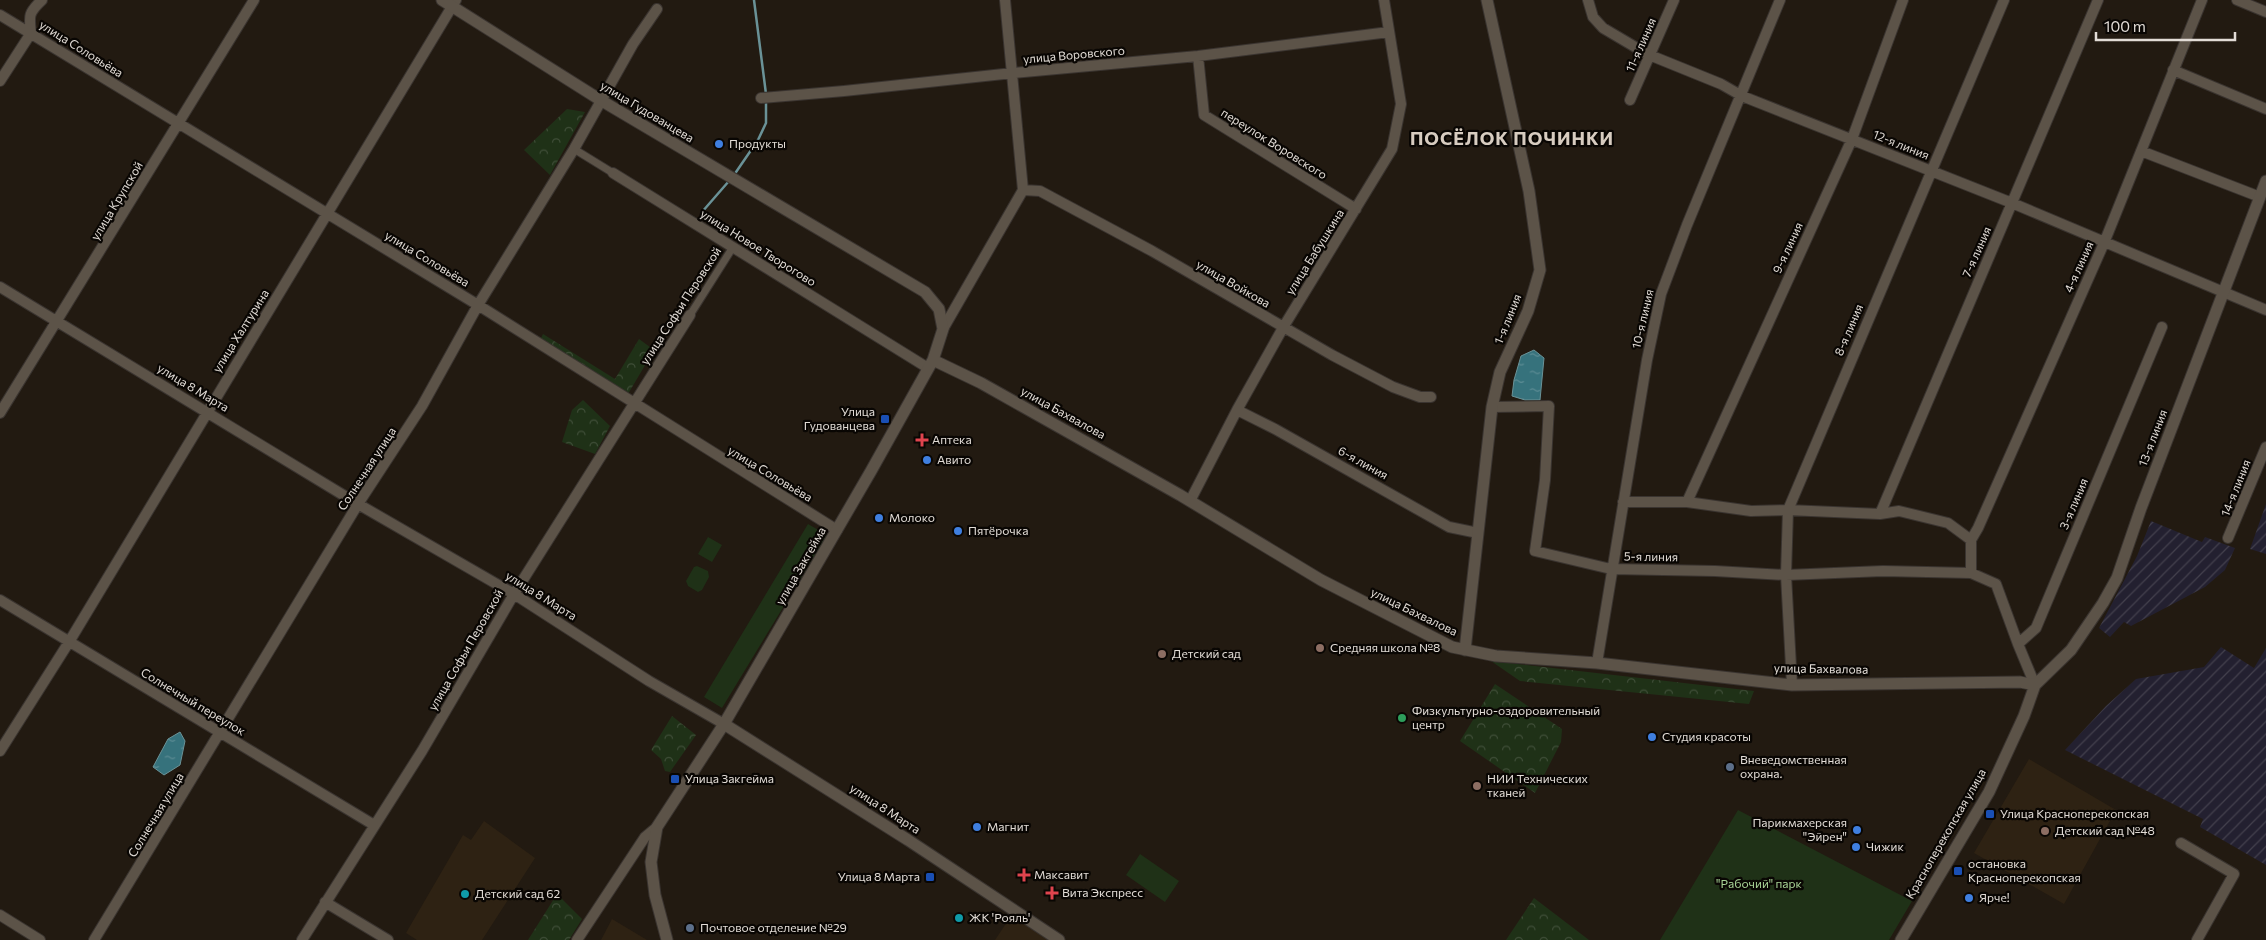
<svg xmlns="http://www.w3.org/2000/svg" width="2266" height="940" font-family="Commissioner,sans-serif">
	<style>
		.built { fill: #2e2213 }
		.industrial { fill: url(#industrial-furrows) }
		.green { fill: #1f3117 }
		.forest { fill: url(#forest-crowns) }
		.water { fill: url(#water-ripples); stroke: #6a9297 }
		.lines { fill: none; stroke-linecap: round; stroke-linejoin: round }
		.stream { stroke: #6a9297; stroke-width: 2.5 }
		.pedestrian-casing { stroke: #3a3430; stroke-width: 9 }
		.minor-casing { stroke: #3a3430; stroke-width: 12 }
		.tertiary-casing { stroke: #3a3430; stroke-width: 13 }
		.pedestrian { stroke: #5c5348; stroke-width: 7 }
		.minor { stroke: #5c5348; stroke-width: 10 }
		.tertiary { stroke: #5c5348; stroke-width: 11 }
		.shop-dot { fill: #3f7fe0; stroke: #090603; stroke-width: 2 }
		.transit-dot { fill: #1a4fb4; stroke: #090603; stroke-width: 2 }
		.health-dot { fill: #e0444e; stroke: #090603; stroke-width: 2 }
		.education-dot { fill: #8d6e63; stroke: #090603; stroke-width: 2 }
		.leisure-dot { fill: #2e9e5b; stroke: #090603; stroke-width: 2 }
		.service-dot { fill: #5c6f8a; stroke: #090603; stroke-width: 2 }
		.culture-dot { fill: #0f9aa8; stroke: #090603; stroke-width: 2 }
		.labels { text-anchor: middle; stroke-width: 4.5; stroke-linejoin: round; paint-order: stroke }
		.street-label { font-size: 12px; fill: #e2dcd6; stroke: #090603 }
		.poi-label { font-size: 12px; fill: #e2dcd6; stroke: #090603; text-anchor: start }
		.park-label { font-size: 12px; fill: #a7d295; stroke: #090603 }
		.district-label { font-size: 18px; font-weight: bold; letter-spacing: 1px; fill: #d7ccc0; stroke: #090603 }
	</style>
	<defs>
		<pattern id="industrial-furrows" width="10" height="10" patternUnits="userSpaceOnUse" patternTransform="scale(1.25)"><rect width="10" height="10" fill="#232030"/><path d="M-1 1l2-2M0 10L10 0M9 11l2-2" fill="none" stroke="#43404d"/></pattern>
		<pattern id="forest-crowns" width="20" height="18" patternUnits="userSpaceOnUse" patternTransform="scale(1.25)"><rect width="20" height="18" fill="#1f3117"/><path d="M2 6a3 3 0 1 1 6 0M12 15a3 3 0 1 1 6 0" fill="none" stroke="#3f4e38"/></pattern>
		<pattern id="water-ripples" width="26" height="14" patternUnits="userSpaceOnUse" patternTransform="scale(1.25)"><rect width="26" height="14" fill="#36727c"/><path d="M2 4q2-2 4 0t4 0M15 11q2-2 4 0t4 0" fill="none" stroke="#5c8c94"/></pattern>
	</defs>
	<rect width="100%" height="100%" fill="#221a11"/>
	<path class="built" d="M2029,759L2116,810L2064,904L1974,853Z
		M484,821L535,858L482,940H417L406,933L463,835L471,840Z
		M1013,913L1054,940H995Z
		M612,919L647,940H601Z"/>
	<path class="industrial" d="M2266,504V554L2250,549Z
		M2151,521L2202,542L2205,537L2235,548L2225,570L2205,587L2131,626L2124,622L2110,637L2099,628L2137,556Z
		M2221,647L2254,668L2266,648V865L2200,827L2203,819L2065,750L2106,706L2136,679L2204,667Z"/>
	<path class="green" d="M808,524L827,535L722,708L704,697Z
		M708,537L722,545L712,562L698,554Z
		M697,566L708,571L709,577L702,590L698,592L688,586L686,581L694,567Z
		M1738,810L1912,901L1889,940H1660Z
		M1140,854L1179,881L1165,902L1126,875Z"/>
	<path class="forest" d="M567,109L585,112L550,175L524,150Z
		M543,334L615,379L639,339L654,350L628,394L540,340Z
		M583,400L610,426L595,454L562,442L572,410Z
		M1491,661L1754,691L1749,704L1520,681Z
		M1495,684L1562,729L1561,742L1535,793L1460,741Z
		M672,716L696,735L670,772L665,771L661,759L651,750Z
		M557,894L582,919L569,940H528Z
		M1534,898L1589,940H1506Z"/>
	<path class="water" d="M1534,350L1544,358L1540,400H1525L1512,396L1514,380L1521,356Z
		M180,732L185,741L180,765L164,775L153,767L168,739Z"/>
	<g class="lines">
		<path class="stream" d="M754,0L766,94
			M734,175L758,140L766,123V100
			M702,212L729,181"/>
		<defs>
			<path id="pedestrian" d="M574,149L613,173
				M690,315L733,247"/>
			<path id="minor" d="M1588,0L1593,17L1603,28L1647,54L1721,84L1742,96L2012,203L2266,310
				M2237,0L2266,12
				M0,15L478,305L837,530
				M1198,56L1204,115L1356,209
				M2173,70L2266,109
				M0,81L31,33C29,16 28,13 42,0
				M761,98L844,91L1013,73L1198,56L1389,32
				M1630,100L1674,0
				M2141,151L2260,197
				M613,173L928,368
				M1023,190L1040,191L1152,251L1332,355L1393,387L1420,397H1431
				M0,287L358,504L514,594L649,681L724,724
				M943,329L1023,190L1005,0
				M1492,407L1549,406L1545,480L1535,551L1611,569L1715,571L1786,575L1883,571L1971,573
				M1237,410L1275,429L1449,527L1478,533
				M0,413L254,0
				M1190,501L1237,410L1284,326L1392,149L1401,104L1384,0
				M1623,502H1687L1751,511L1788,510L1880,514L1899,511L1948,523L1971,540V573L1996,584L2018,644
				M1687,502L1852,139L1903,0
				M1880,514L2098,0
				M2228,538L2266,447
				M1971,540L1978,528L2104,243L2202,0
				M0,600L374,825
				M1597,663L1647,360L1661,294L1687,225L1780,0
				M1792,685L1786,575L1788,510L2004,0
				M2035,685L2018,644L2036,628L2162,327
				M0,751L69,642L456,0
				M2181,843L2234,874L2197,940
				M325,902L388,940
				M0,915L40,940
				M94,940L358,504L422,406L478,305L574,149L633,44L657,9
				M302,940L422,751L514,594L690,315
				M577,940L645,837L657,827"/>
			<path id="tertiary" d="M442,0L602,101L925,292L939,309L943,329L933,360L871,471L724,724L657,827L651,862L655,895L667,940
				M933,360L981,383L1180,495L1321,580L1452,647L1496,656L1597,663L1792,685L2020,682L2035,685
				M1465,650L1492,407L1500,372L1528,311L1540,270L1529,191L1487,0
				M724,724L908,840L1059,940
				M1901,940L1989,792L2024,716L2035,685L2071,650L2103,603L2117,578L2141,508L2266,181"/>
		</defs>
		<use href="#pedestrian" class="pedestrian-casing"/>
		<use href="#minor" class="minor-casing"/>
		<use href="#tertiary" class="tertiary-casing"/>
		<use href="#pedestrian" class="pedestrian"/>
		<use href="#minor" class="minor"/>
		<use href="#tertiary" class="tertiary"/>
	</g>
	<g class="shop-dot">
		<circle cx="719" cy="144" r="5"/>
		<circle cx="927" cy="460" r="5"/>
		<circle cx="879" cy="518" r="5"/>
		<circle cx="958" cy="531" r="5"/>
		<circle cx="1652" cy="737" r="5"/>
		<circle cx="977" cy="827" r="5"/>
		<circle cx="1857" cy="830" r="5"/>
		<circle cx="1856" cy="847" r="5"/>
		<circle cx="1969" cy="898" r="5"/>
	</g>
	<g class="transit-dot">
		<rect x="880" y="414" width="10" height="10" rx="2.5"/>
		<rect x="670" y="774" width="10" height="10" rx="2.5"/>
		<rect x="1985" y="809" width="10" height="10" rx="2.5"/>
		<rect x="1953" y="866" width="10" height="10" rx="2.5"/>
		<rect x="925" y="872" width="10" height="10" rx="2.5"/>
	</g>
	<g class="health-dot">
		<path d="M919.5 432.5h5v5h5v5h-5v5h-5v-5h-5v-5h5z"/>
		<path d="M1021.5 867.5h5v5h5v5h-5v5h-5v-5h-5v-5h5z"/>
		<path d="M1049.5 885.5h5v5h5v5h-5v5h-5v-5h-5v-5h5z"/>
	</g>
	<g class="education-dot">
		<circle cx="1320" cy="648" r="5"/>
		<circle cx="1162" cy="654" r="5"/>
		<circle cx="1477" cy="786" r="5"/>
		<circle cx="2045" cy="831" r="5"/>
	</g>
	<circle class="leisure-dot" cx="1402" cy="718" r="5"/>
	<g class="service-dot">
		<circle cx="1730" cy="767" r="5"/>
		<circle cx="690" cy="928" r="5"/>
	</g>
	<g class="culture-dot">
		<circle cx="465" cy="894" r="5"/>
		<circle cx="959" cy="918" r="5"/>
	</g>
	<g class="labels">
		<g class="street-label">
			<text transform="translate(1641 45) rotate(-66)" y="4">11-я линия</text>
			<text transform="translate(81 49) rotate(32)" y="4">улица Соловьёва</text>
			<text transform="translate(1074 55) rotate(-5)" y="4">улица Воровского</text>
			<text transform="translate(647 112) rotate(31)" y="4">улица Гудованцева</text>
			<text transform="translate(1274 144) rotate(32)" y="4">переулок Воровского</text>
			<text transform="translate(1901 145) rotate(22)" y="4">12-я линия</text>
			<text transform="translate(117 201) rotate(-59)" y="4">улица Крупской</text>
			<text transform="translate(758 248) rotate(32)" y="4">улица Новое Творогово</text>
			<text transform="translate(1788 248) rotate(-65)" y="4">9-я линия</text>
			<text transform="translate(1315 252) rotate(-58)" y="4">улица Бабушкина</text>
			<text transform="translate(1977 252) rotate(-66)" y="4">7-я линия</text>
			<text transform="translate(427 259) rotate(31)" y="4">улица Соловьёва</text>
			<text transform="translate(2079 267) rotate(-66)" y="4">4-я линия</text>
			<text transform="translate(1233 284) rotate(30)" y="4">улица Войкова</text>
			<text transform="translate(681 306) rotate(-57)" y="4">улица Софьи Перовской</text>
			<text transform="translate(1508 319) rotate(-68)" y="4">1-я линия</text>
			<text transform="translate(1643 319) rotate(-77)" y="4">10-я линия</text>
			<text transform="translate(1849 330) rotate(-67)" y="4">8-я линия</text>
			<text transform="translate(241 331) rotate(-58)" y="4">улица Халтурина</text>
			<text transform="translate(193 388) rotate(31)" y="4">улица 8 Марта</text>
			<text transform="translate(1063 413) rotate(29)" y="4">улица Бахвалова</text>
			<text transform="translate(2153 438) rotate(-69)" y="4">13-я линия</text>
			<text transform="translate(1363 463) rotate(29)" y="4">6-я линия</text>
			<text transform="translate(367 469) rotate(-57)" y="4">Солнечная улица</text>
			<text transform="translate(770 474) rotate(31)" y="4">улица Соловьёва</text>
			<text transform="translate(2236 488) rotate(-68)" y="4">14-я линия</text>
			<text transform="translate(2074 504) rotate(-67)" y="4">3-я линия</text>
			<text transform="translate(1651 557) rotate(1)" y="4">5-я линия</text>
			<text transform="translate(801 566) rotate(-60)" y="4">улица Закгейма</text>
			<text transform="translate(541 596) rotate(32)" y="4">улица 8 Марта</text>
			<text transform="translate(1414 612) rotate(26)" y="4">улица Бахвалова</text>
			<text transform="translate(466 650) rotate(-60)" y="4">улица Софьи Перовской</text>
			<text transform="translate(1821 669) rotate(1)" y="4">улица Бахвалова</text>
			<text transform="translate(193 702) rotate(31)" y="4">Солнечный переулок</text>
			<text transform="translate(885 809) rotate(33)" y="4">улица 8 Марта</text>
			<text transform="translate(156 815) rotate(-59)" y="4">Солнечная улица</text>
			<text transform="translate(1946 834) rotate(-60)" y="4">Красноперекопская улица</text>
		</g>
		<g class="poi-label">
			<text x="729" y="148">Продукты</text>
			<text x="875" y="416" text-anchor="end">Улица<tspan x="875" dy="14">Гудованцева</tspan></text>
			<text x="932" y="444">Аптека</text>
			<text x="937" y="464">Авито</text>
			<text x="889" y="522">Молоко</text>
			<text x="968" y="535">Пятёрочка</text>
			<text x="1330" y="652">Средняя школа №8</text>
			<text x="1172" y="658">Детский сад</text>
			<text x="1412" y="715">Физкультурно-оздоровительный<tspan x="1412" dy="14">центр</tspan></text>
			<text x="1662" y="741">Студия красоты</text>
			<text x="1740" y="764">Вневедомственная<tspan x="1740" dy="14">охрана.</tspan></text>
			<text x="685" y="783">Улица Закгейма</text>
			<text x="1487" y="783">НИИ Технических<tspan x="1487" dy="14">тканей</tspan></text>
			<text x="2000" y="818">Улица Красноперекопская</text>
			<text x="1847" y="827" text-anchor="end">Парикмахерская<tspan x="1847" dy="14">"Эйрен"</tspan></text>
			<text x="987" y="831">Магнит</text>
			<text x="2055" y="835">Детский сад №48</text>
			<text x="1866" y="851">Чижик</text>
			<text x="1968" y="868">остановка<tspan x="1968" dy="14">Красноперекопская</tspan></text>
			<text x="1034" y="879">Максавит</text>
			<text x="920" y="881" text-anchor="end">Улица 8 Марта</text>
			<text x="1062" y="897">Вита Экспресс</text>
			<text x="475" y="898">Детский сад 62</text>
			<text x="1979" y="902">Ярче!</text>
			<text x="969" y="922">ЖК 'Рояль'</text>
			<text x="700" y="932">Почтовое отделение №29</text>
		</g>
		<g class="park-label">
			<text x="1759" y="888">"Рабочий" парк</text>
		</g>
		<g class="district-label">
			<text x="1512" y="145">ПОСЁЛОК ПОЧИНКИ</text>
		</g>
	</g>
	<path d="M2096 32v8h139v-8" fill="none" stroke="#e2dcd6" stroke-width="2.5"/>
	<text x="2104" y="32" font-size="15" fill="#e2dcd6" stroke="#090603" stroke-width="4" paint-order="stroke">100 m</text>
</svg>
